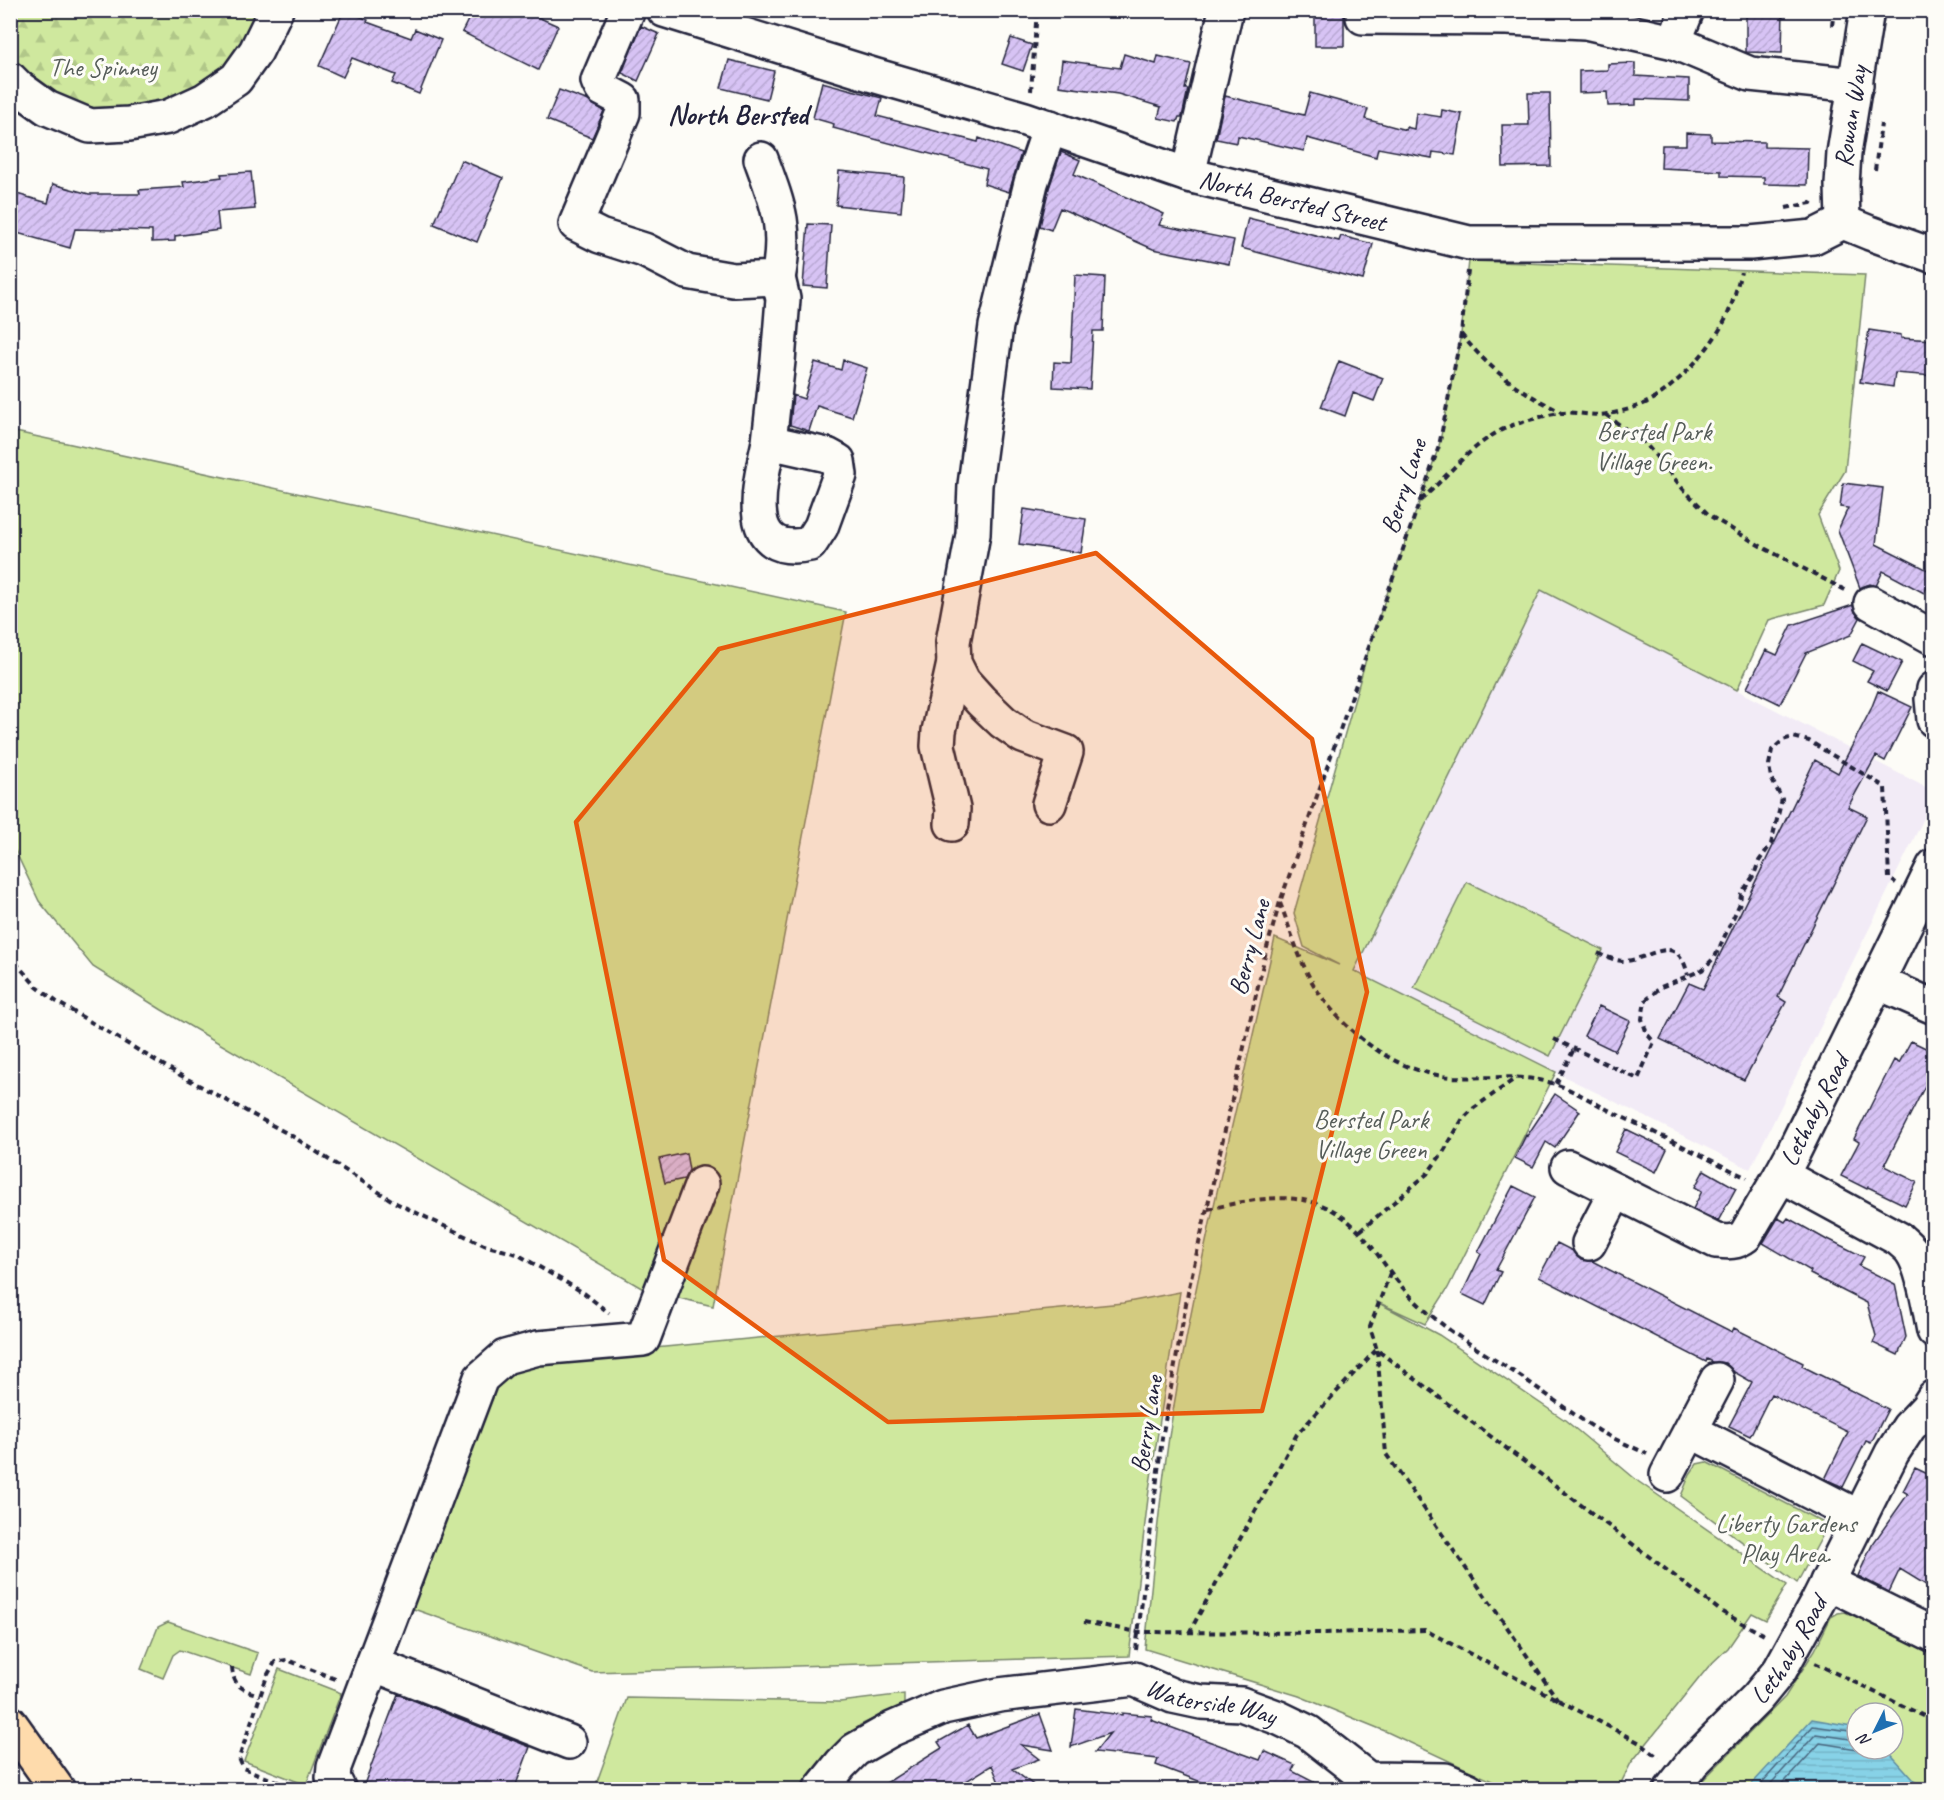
<svg xmlns="http://www.w3.org/2000/svg" width="1944" height="1800" font-family="Caveat,sans-serif">
	<style>
		.built { fill: #f2ebf6 }
		.green { fill: #cfe89e; stroke: #78856c; stroke-width: 1.5; fill-rule: evenodd }
		.forest { fill: url(#forest-firs); stroke: #78856c; stroke-width: 1.5 }
		.water { fill: url(#water-rules); stroke: #5f8ca2; stroke-width: 1.5 }
		.lines { fill: none; stroke-linecap: round; stroke-linejoin: round }
		.shore { stroke: #4a6880; stroke-width: 1.5 }
		.building { fill: url(#building-hatch); stroke: #22223b; stroke-width: 1.5 }
		.minor-casing { stroke: #22223b; stroke-width: 38 }
		.highway-casing { stroke: #22223b; stroke-width: 38 }
		.path { stroke: #22223b; stroke-width: 4; stroke-dasharray: 6 4.5; stroke-linecap: butt }
		.minor { stroke: #fdfcf7; stroke-width: 33 }
		.highway { stroke: #fedbac; stroke-width: 33 }
		.marked { fill: #e8590c; fill-opacity: 0.2; stroke: #e8590c; stroke-width: 4.5; stroke-linejoin: round }
		.labels { text-anchor: middle; stroke-width: 6; stroke-linejoin: round; paint-order: stroke }
		.park-label { font-size: 26px; fill: #565d59; stroke: #fdfcf7 }
		.street-label { font-size: 26px; fill: #22223b; stroke: #fdfcf7 }
		.quarter-label { font-size: 28px; font-weight: bold; fill: #22223b; stroke: #fdfcf7 }
	</style>
	<defs>
		<pattern id="forest-firs" width="22" height="20" patternUnits="userSpaceOnUse" patternTransform="scale(1.5)"><rect width="22" height="20" fill="#cfe89e"/><path d="M5 1l3.5 6h-7zM16 11l3.5 6h-7z" fill="#b1c789"/></pattern>
		<pattern id="water-rules" width="6" height="5" patternUnits="userSpaceOnUse" patternTransform="scale(1.5)"><rect width="6" height="5" fill="#87d2e7"/><path d="M0 2.5h6" fill="none" stroke="#74b4c7"/></pattern>
		<pattern id="building-hatch" width="6" height="6" patternUnits="userSpaceOnUse" patternTransform="scale(1.5)"><rect width="6" height="6" fill="#d7c3f4"/><path d="M-1 1l2-2M0 6l6-6M5 7l2-2" fill="none" stroke="#b8a7d2"/></pattern>
	</defs>
	<rect width="100%" height="100%" fill="#fdfcf7"/>
	<filter id="ink" filterUnits="userSpaceOnUse"><feTurbulence type="fractalNoise" baseFrequency=".0167" numOctaves="2"/><feDisplacementMap in="SourceGraphic" scale="12" xChannelSelector="R" yChannelSelector="G"/><feConvolveMatrix kernelMatrix="1 2 1 2 8 2 1 2 1" color-interpolation-filters="sRGB"/></filter>
	<g filter="url(#ink)">
		<path class="built" d="M1541,589L1933,791V800L1750,1169L1354,972Z"/>
		<path class="green" d="M1469,261L1865,275L1845,471L1818,515L1839,571L1824,605L1769,620L1737,690L1541,590L1354,971L1556,1072L1448,1288L1425,1324L1375,1301L1439,1335L1565,1420L1639,1482L1787,1585L1766,1620L1752,1613L1728,1648L1709,1666L1631,1763L1618,1789H1509L1385,1731L1299,1696L1145,1649C1154,1560 1162,1470 1178,1382C1205,1233 1242,1086 1275,938L1339,965L1304,947L1294,913L1374,631L1439,446L1461,334Z
			M11,431L846,612L713,1306L645,1290L162,1010L93,967L39,901L11,842Z
			M1467,882L1603,950L1550,1056L1414,988Z
			M1180,1292L1149,1490L1129,1656L592,1672L408,1607L490,1386L520,1361L1123,1303Z
			M1706,1462L1822,1522L1824,1533L1797,1583L1681,1496L1690,1474L1697,1464Z
			M1845,1612L1933,1650V1789L1697,1790L1703,1780L1785,1697L1815,1650L1831,1617L1838,1613ZM1857,1713H1893V1749H1857Z
			M168,1622L258,1653L251,1674L180,1650L173,1655L163,1678L141,1669L158,1627Z
			M279,1669L341,1693L306,1785L244,1761Z
			M904,1694V1705L860,1725L798,1789L594,1790L627,1698L840,1702Z"/>
		<path class="forest" d="M11,11H276L236,79L129,124L11,79Z"/>
		<path class="water" d="M1812,1719L1857,1727V1749H1886L1922,1789H1753L1750,1786Z"/>
		<g class="lines">
			<path class="shore" d="M1758,1790L1759,1786L1813,1726L1857,1732
				M1765,1790L1816,1734L1857,1740
				M1777,1790L1820,1743L1857,1749"/>
		</g>
		<path class="building" d="M344,10H347L368,20L367,22L411,38L415,29L441,40L419,94L392,83L396,75L352,58L343,77L319,66Z
			M473,10H522L558,26L538,70L462,32Z
			M1315,10H1344V46H1315Z
			M1746,10H1783L1782,53L1746,52Z
			M641,26L659,34L638,81L622,73Z
			M1011,38L1032,45L1023,71L1002,64Z
			M1124,54L1156,64L1158,56L1191,64L1185,89H1188L1182,117H1179L1177,122L1158,118L1161,107L1118,94L1059,86L1062,60L1120,68Z
			M729,60L774,71L767,99L721,88Z
			M1635,63V76L1689,79V101L1636,99V105L1608,106L1607,92L1579,93V71L1608,70V64Z
			M822,82L882,98L877,116L978,142L979,138L1021,153L1009,192L984,184L987,169L833,128L834,124L813,118Z
			M559,90L589,101L604,111L592,138L547,120Z
			M1310,93L1368,109L1365,119L1406,130V127L1414,129L1416,113L1441,117L1442,110L1462,114L1455,155L1433,152L1432,158L1378,148L1376,157L1307,138L1304,151L1238,136L1237,143L1216,139L1225,96L1304,115Z
			M1528,93H1550L1551,166L1503,167L1502,125H1529Z
			M1686,133L1711,134V141L1764,142V147L1808,148L1807,185L1764,184V177L1721,176V171L1661,168L1662,145H1686Z
			M1061,152L1080,160L1074,174L1164,214L1159,225L1234,240L1229,264L1153,249L1060,208L1051,230L1040,226L1049,188Z
			M461,160L503,178L477,242L434,224Z
			M839,171L904,177L901,212L836,205Z
			M251,172L255,209L217,212L219,230L175,236V241L152,242V231L75,229L70,248L10,231V192L48,203L53,184L89,194H140L139,190L184,187L183,182L222,177L221,174Z
			M1248,218L1339,241L1341,236L1373,244L1363,280L1241,248Z
			M808,224L831,225L827,288L803,286Z
			M1075,275L1105,277L1103,331H1093L1090,389L1053,387L1054,362L1071,363Z
			M1869,330L1901,335V338L1934,340V376L1895,373L1893,387L1860,382Z
			M843,360L867,368L852,417L817,406L809,431L790,425L793,395L804,399L815,362L841,370Z
			M1339,361L1383,378L1374,401L1353,393L1345,416L1321,407Z
			M1843,483L1883,488L1876,544L1934,573L1924,593L1883,571L1876,586L1870,584L1860,588L1838,530L1848,508L1840,507Z
			M1024,509L1086,519L1081,553L1019,544Z
			M1853,605L1855,612L1860,618L1851,635L1806,653L1780,704L1747,688L1766,650L1777,655L1792,625Z
			M1862,643L1902,662L1887,691L1867,681L1873,671L1853,661Z
			M1878,691L1912,707L1885,761L1876,756L1848,807L1867,816L1778,997L1786,1002L1744,1080L1660,1039L1689,983L1703,989L1815,760L1838,773L1871,709Z
			M1599,1006L1630,1021L1615,1051L1584,1036Z
			M1911,1041L1934,1052V1086L1927,1082L1884,1166L1917,1182L1905,1205L1868,1187L1867,1189L1841,1176L1859,1142L1854,1139L1873,1101L1894,1060L1899,1063Z
			M1555,1094L1580,1111L1555,1148L1546,1142L1533,1167L1515,1158L1526,1135L1527,1136Z
			M1626,1129L1667,1149L1656,1172L1615,1152Z
			M686,1153L689,1170L684,1179L665,1183L659,1159Z
			M1704,1170L1736,1188L1718,1221L1693,1209L1702,1191L1695,1187Z
			M1513,1186L1535,1197L1496,1270L1501,1272L1485,1305L1462,1294L1481,1254L1478,1252Z
			M1778,1218L1785,1222L1788,1218L1827,1240L1828,1239L1864,1257L1859,1266L1895,1284L1906,1337L1898,1355L1873,1343L1876,1336L1867,1303L1810,1274L1811,1271L1763,1243Z
			M1557,1243L1573,1251L1581,1260L1592,1261L1732,1332L1734,1328L1803,1363L1802,1366L1888,1409L1871,1443L1866,1441L1843,1487L1825,1479L1848,1432L1771,1394L1750,1436L1729,1426L1752,1382L1734,1372L1725,1363L1713,1362L1707,1359L1706,1362L1539,1277Z
			M1915,1468L1934,1477V1590L1900,1569L1889,1592L1858,1576L1872,1545L1908,1494L1903,1491Z
			M398,1694L530,1747L514,1790H362Z
			M1076,1709L1122,1715V1713L1152,1716L1151,1720L1260,1760L1264,1751L1295,1765L1292,1771L1329,1790H1202L1204,1783L1156,1765L1158,1759L1095,1752L1110,1733L1071,1747Z
			M1040,1714L1053,1750L1021,1745L1039,1759L1012,1769L1040,1790H1002L992,1765L952,1790H875L942,1748L938,1742L968,1725L976,1738Z"/>
		<g class="lines">
			<defs>
				<g id="minor">
					<path d="M628,10L598,81L602,89L623,100V113L576,224L600,236L644,250L687,272L733,280L778,278C788,228 778,205 761,159"/>
					<path id="s1" d="M664,10L873,75L1025,119L1188,175L1469,243H1750L1813,237L1843,222"/>
					<path d="M1363,17L1507,18L1585,22L1674,42L1750,74L1856,85"/>
					<path d="M1674,42L1687,10"/>
					<path d="M10,79L18,87L47,108L90,126L129,124L168,117L205,100L236,79L256,51L276,10"/>
					<path d="M1188,175L1226,10"/>
					<path id="s2" d="M1843,222L1842,185L1844,153L1867,10"/>
					<path d="M1843,222L1870,233L1934,256"/>
					<path d="M769,442C760,482 739,559 810,544L821,527L840,475L838,461L827,455L769,442L778,361L783,299L778,278"/>
					<path d="M1871,603L1934,638"/>
					<path d="M1934,689L1932,699L1934,720"/>
					<path d="M1049,804L1066,752L1023,736L1003,722L981,701L963,681L954,663L953,642L973,534L975,485L996,326L1031,183L1050,127"/>
					<path d="M952,824L953,809L938,746L939,731L954,663"/>
					<path d="M1934,866L1793,1153L1781,1175L1899,1239C1903,1243 1909,1247 1912,1252C1924,1269 1930,1311 1934,1331"/>
					<path d="M1877,982L1934,1007"/>
					<path d="M1568,1167L1716,1241C1728,1242 1736,1243 1745,1236L1781,1175"/>
					<path d="M1589,1243L1616,1191"/>
					<path d="M1691,1431L1859,1517"/>
					<path d="M1667,1475L1717,1380"/>
					<path d="M1827,1582L1934,1635"/>
					<path d="M373,1664L569,1742"/>
					<path d="M339,1790L333,1778L334,1767L481,1378L505,1357L538,1348L643,1339L702,1184"/>
					<path id="s3" d="M820,1790L841,1764L855,1750L892,1729L943,1707L999,1695L1134,1679L1173,1696L1201,1702L1241,1704L1279,1718L1308,1732L1368,1779L1445,1780L1468,1790"/>
					<path id="s4" d="M1671,1790L1693,1762L1757,1698L1780,1670L1818,1601L1892,1453L1909,1427L1927,1408L1934,1397"/>
				</g>
				<path id="highway" d="M10,1723L58,1790"/>
			</defs>
			<use href="#minor" class="minor-casing"/>
			<use href="#highway" class="highway-casing"/>
			<path class="path" d="M1832,26L1834,10
				M1031,91L1037,10
				M1875,170L1881,124
				M1786,208L1811,203L1812,201
				M1461,334C1492,372 1518,390 1561,412
				M1606,415L1645,443L1683,489L1710,516L1762,547L1847,591
				M1421,500C1450,474 1475,439 1513,425C1526,421 1548,414 1562,413C1576,411 1592,417 1607,414C1622,412 1642,406 1655,398C1682,380 1713,346 1727,316C1733,302 1737,287 1741,272
				M1280,903C1291,931 1299,961 1315,987C1345,1033 1394,1072 1451,1077C1485,1079 1521,1073 1555,1084C1576,1091 1596,1104 1616,1114C1660,1135 1703,1156 1747,1178
				M10,953L14,961L37,987L57,1002L180,1075L292,1136L396,1203L484,1245L517,1254L584,1293L609,1313
				M1598,953C1607,957 1615,961 1625,961C1652,959 1677,930 1688,975
				M1554,1039L1638,1079L1654,1042L1647,1034L1642,1019L1645,1001L1661,987L1702,970L1715,957L1740,903L1741,894L1754,875L1759,861L1771,844L1782,799L1771,778L1769,765L1772,750L1783,740L1793,737L1809,741L1885,787L1889,878L1896,883
				M1556,1084L1574,1049
				M1208,1209C1246,1201 1287,1191 1324,1206C1360,1221 1379,1260 1403,1288C1412,1298 1422,1308 1432,1316C1460,1340 1493,1358 1523,1378C1548,1395 1572,1414 1598,1430C1613,1439 1631,1446 1647,1454
				M1360,1231L1427,1174L1444,1151L1462,1120L1474,1108L1516,1078
				M1390,1273L1370,1327L1377,1350L1722,1612L1766,1636
				M1377,1350L1386,1454L1558,1700
				M1084,1622L1138,1632L1326,1633L1425,1630L1640,1743L1659,1758
				M1189,1633L1297,1434L1376,1350
				M1136,1650L1162,1438L1189,1287L1266,951L1280,902L1439,446L1461,334L1468,271
				M1815,1663L1934,1721
				M232,1667C233,1687 243,1690 260,1695
				M298,1790L243,1768L239,1758L267,1676L275,1662L287,1660L338,1680"/>
			<use href="#minor" class="minor"/>
			<use href="#highway" class="highway"/>
		</g>
	</g>
	<path class="marked" d="M1096,553L1312,739L1367,992L1262,1411L888,1422L664,1260L576,822L719,649Z"/>
	<g class="labels">
		<g class="park-label">
			<text x="103" y="76">The Spinney</text>
			<text x="1654" y="440">Bersted Park<tspan x="1654" dy="30">Village Green.</tspan></text>
			<text x="1371" y="1128">Bersted Park<tspan x="1371" dy="30">Village Green</tspan></text>
			<text x="1786" y="1532">Liberty Gardens<tspan x="1786" dy="30">Play Area.</tspan></text>
		</g>
		<g class="street-label">
			<text dy="9" stroke="none"><textPath href="#s2" startOffset="106">Rowan Way</textPath></text>
			<text dy="9" stroke="none"><textPath href="#s1" startOffset="657">North Bersted Street</textPath></text>
			<text transform="translate(1403 486) rotate(-72)" y="9">Berry Lane</text>
			<text transform="translate(1249 947) rotate(-75)" y="9">Berry Lane</text>
			<text transform="translate(1814 1110) rotate(-63)" y="9">Lethaby Road</text>
			<text transform="translate(1146 1424) rotate(-81)" y="9">Berry Lane</text>
			<text dy="9" stroke="none"><textPath href="#s4" startOffset="184">Lethaby Road</textPath></text>
			<text dy="9" stroke="none"><textPath href="#s3" startOffset="426">Waterside Way</textPath></text>
		</g>
		<g class="quarter-label">
			<text x="738" y="124">North Bersted</text>
		</g>
	</g>
	<rect width="1944" height="1800" fill="none" stroke="#fdfcf7" stroke-width="36"/>
	<rect x="18" y="18" width="1908" height="1764" fill="none" stroke="#22223b" stroke-width="2" filter="url(#ink)"/>
	<g transform="translate(1875 1731) rotate(227)"><circle r="28" fill="#fdfcf7" stroke="#a5a5ac" stroke-width="1.5"/>
	<path d="M0-4.5L10 22L0 15L-10 22Z" fill="#1f6fb2"/>
	<text y="-9" font-size="16" font-weight="bold" text-anchor="middle" fill="#22223b">N</text>
	</g>
</svg>
